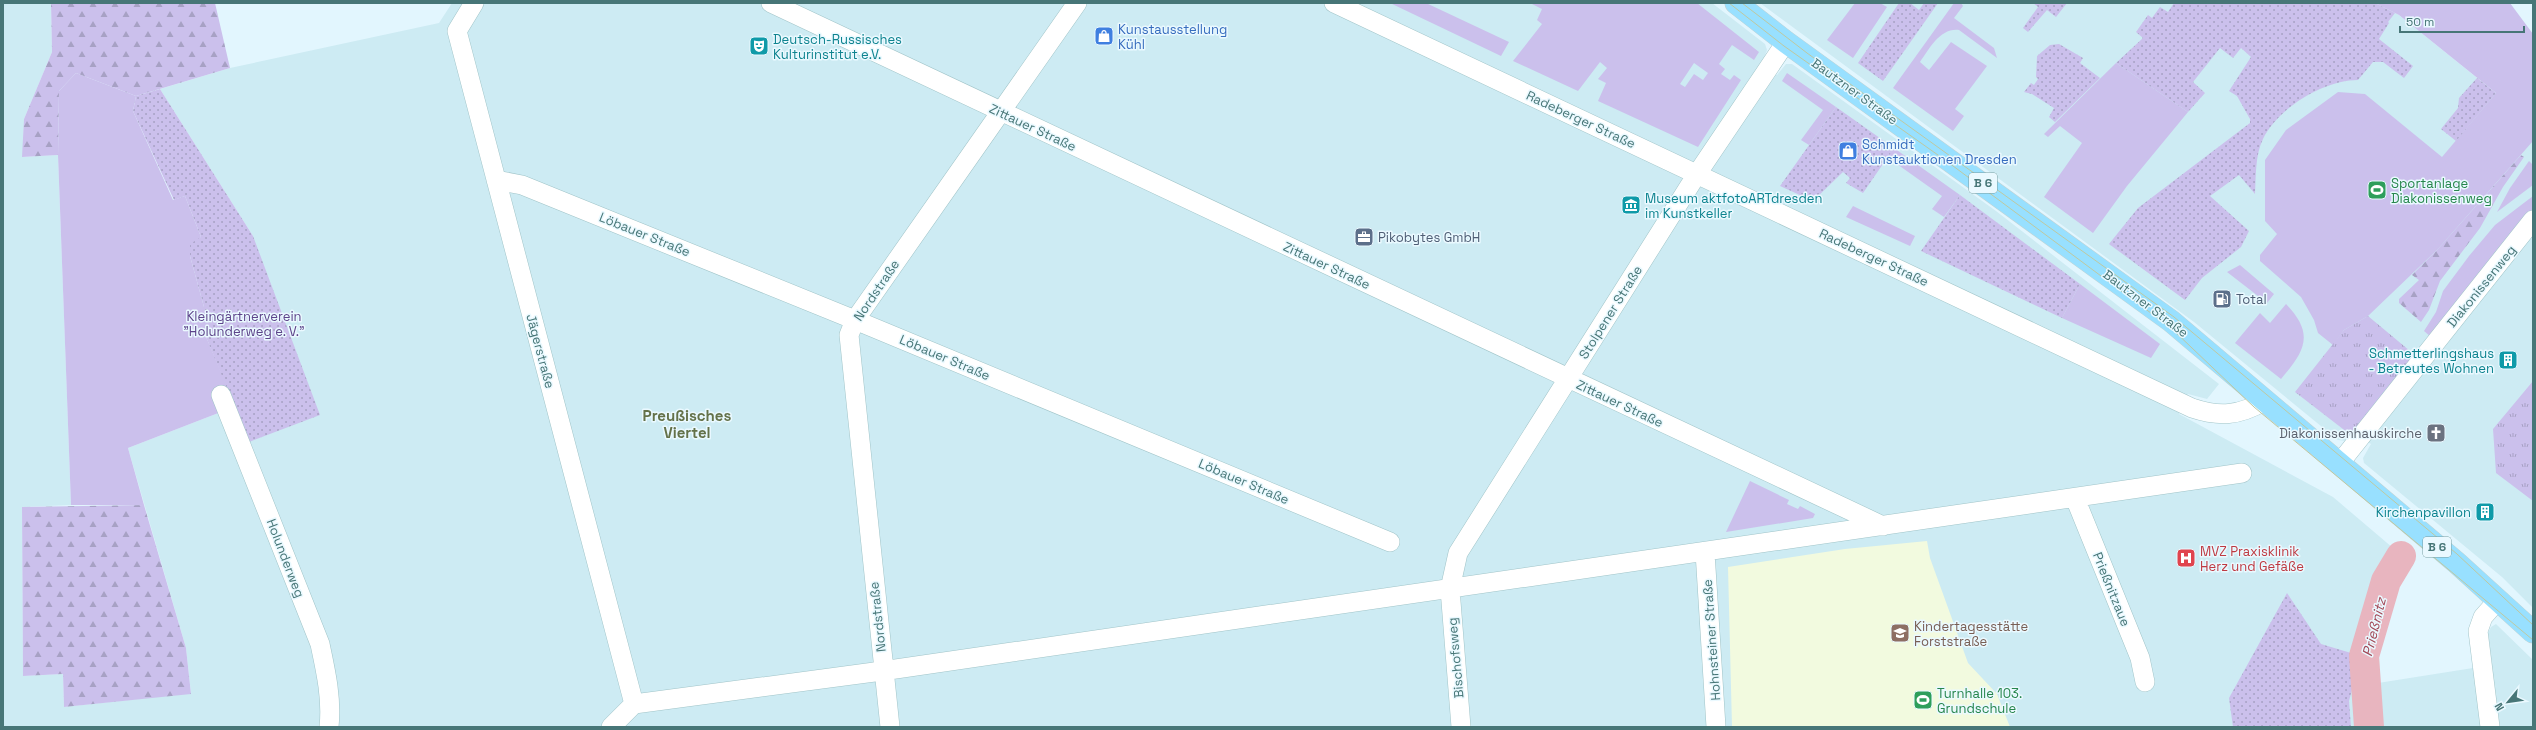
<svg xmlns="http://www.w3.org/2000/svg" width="2536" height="730" font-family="'Space Grotesk',sans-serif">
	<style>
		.residential { fill: #cdebf3 }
		.education { fill: #f2fadf }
		.grass { fill: #cbc0ec; fill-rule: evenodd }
		.forest { fill: url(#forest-firs) }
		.park { fill: url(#park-tufts) }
		.garden { fill: url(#garden-dots) }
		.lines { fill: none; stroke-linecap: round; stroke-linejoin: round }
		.river { stroke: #e8b5bf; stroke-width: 30 }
		.minor-casing { stroke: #a0c4c8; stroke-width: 20 }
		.major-casing { stroke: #c4d3d3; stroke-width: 23 }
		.minor { stroke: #fff; stroke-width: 19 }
		.major { stroke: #98e0ff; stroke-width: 22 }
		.tram { stroke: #bfc8a0; stroke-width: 1 }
		.labels { text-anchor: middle; stroke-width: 3; stroke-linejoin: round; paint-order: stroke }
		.shield { fill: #eaf9ff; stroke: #789da0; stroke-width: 1 }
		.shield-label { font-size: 12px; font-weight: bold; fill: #477677 }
		.shop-label { font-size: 13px; fill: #366cbe; stroke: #eaf9ff; text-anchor: start }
		.culture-label { font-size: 13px; fill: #0d838f; stroke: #eaf9ff; text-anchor: start }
		.street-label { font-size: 13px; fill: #477677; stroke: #eaf9ff }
		.leisure-label { font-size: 13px; fill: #27864d; stroke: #eaf9ff; text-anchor: start }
		.service-label { font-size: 13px; fill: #4e5e75; stroke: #eaf9ff; text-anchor: start }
		.park-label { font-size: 13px; fill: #5d438a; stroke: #eaf9ff }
		.worship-label { font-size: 13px; fill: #5b616d; stroke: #eaf9ff; text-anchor: end }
		.health-label { font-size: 13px; fill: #be3a42; stroke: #eaf9ff; text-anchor: start }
		.education-label { font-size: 13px; fill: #785e54; stroke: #eaf9ff; text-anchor: start }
		.water-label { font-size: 14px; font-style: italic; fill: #a24756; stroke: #eaf9ff }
		.quarter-label { font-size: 15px; font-weight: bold; fill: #64724a; stroke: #eaf9ff }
	</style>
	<defs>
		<pattern id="forest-firs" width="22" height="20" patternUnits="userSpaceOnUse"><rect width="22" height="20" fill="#cbc0ec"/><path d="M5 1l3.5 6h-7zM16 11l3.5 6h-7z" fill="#a7a1c4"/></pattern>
		<pattern id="park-tufts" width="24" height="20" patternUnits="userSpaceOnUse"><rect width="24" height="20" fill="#cbc0ec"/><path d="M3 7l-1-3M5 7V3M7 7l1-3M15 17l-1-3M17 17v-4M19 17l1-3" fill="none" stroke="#a7a1c4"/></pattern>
		<pattern id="garden-dots" width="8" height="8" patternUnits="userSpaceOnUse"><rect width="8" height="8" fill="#cbc0ec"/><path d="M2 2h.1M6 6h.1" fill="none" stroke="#a7a1c4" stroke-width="1.8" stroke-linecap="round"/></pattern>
	</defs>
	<rect width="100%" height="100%" fill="#e2f6fe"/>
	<path class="residential" d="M3,3H51L52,52L24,119L23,157L58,155L71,505L22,507L23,676L63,674L64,707L191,693L186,648L128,448L221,412L253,236L160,89L230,68L439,23L452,3H1712L1765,44L1767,50L1761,65L1777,75L1786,64H1792L1996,211L2219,384L2207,399L2188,394L2179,414L2333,497L2413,565L2395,584L2359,686L2492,665L2488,633L2491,627L2496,624L2533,660V727H3Z
		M1760,3H2375L2399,15L2533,123V608L2502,577L2364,463L2363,458L2371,444L2357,436L2346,441L2338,440L2194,322Z"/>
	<path class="education" d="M1927,541L1930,558L1968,663L1997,694L2010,727H1732L1728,567L1845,549Z"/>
	<path class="grass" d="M1390,3H1426L1509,42L1501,56Z
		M1530,3H1697L1759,52L1754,60L1732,45L1719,64L1725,69L1721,74L1730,80L1734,75L1741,80L1698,147L1598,101L1606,83L1598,79L1607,68L1600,62L1578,91L1513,61L1542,24L1537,20L1542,9ZM1694,63L1708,73L1703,80L1694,74L1685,87L1680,84Z
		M1855,3H1880L1887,7L1853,58L1827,40Z
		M1954,3H1961L1963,6L1954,18L1994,48L1997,58L1959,30C1940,28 1930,48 1920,62L1929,70L1951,42L1987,66L1955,109L1964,116L1953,131L1893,88Z
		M2375,3H2510L2533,34V141L2438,249L2368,316L2344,330L2333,345L2318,333L2314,320L2301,297L2260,261V255L2277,234L2265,221V160L2286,130L2338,92L2365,94L2442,157L2496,93L2399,15Z
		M2116,63L2188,112L2127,186L2093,233L2044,197L2082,143L2060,126L2048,137L2044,134Z
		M76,73L136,96L133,111L173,200L185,196L201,237L190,256L204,307V332L229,391L221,412L128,448L144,505H71L58,155L59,91Z
		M1787,73L1836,107L1809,145L1801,140L1823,110L1782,81Z
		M1894,148L1960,195L1944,217L1932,209L1942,196L1887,157Z
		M2529,161L2533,165V185L2497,212L2510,188Z
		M2533,196V210L2431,337L2424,331L2436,312L2443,291L2469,256L2495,225Z
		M1853,206L1915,236L1910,246L1846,217Z
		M2240,265L2274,294L2267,303L2227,272Z
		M2080,284L2160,344L2151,358L2062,318Z
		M2286,304C2315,334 2305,351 2281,379L2235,343L2260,313L2270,323Z
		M1750,481L1789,500L1787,504L1798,509L1800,506L1815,514L1813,518L1726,532Z"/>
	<path class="forest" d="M51,3H215L230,68L136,96L76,73L59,91L58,155L22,157L24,119L52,52Z
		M2521,155L2524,157L2503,187L2480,228L2440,281L2429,310L2421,322L2399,303V299L2419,280L2412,275L2438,249Z
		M144,505L186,648L191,694L64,707L63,674L23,676L22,507Z"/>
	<path class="park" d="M2368,316L2416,356L2352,436L2295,392L2344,330Z
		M2533,381V501L2496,473L2493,429Z"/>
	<path class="garden" d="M1899,3H1910L1919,10L1924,3H1938L1883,81L1858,63Z
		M2033,3H2067L2056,17L2047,10L2028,32L2023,28L2038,7Z
		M2174,3H2375L2395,13L2388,22L2389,23L2379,39L2413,66L2404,78L2383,62H2373L2358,80C2324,80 2278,108 2263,139C2255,155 2256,177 2255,194L2239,175L2210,196L2249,231L2241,247L2202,278L2185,300L2109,244L2138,208L2250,123V119L2237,96L2229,91L2251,57L2241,48L2233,58L2220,48L2193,82L2205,93L2188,112L2116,63L2143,38L2136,32L2148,15L2152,18L2160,7L2168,12Z
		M2059,44L2083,58L2080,63L2100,78L2055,122L2049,117L2054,108L2032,94L2024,92L2031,83L2034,85L2038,79L2036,77L2037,56L2050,45Z
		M2477,78L2496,93L2456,141L2441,129L2458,108L2459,98Z
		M160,89L253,236L320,415L249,442L204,332V307L190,256V244L201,237L185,196L174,200L133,111L136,96Z
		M1836,107L1894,148L1863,193L1846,183L1850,178L1843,172L1813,201L1780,186Z
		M1960,195L2080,284L2062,318L1921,251Z
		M2287,593L2321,644L2361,656L2349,701L2351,727H2233L2229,698Z"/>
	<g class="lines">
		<path class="river" d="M2369,727L2364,656L2386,581L2401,556"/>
		<defs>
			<path id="minor" d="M474,3L457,31L634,704
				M771,3L1883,526
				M1334,3L2192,408C2219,417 2239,416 2264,401
				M496,180L522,185L855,320L1390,542
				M221,395L320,644C326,672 332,699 329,727
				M2339,464L2533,220
				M2075,498L2140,658L2145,682
				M1705,552L1716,727
				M611,727L634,704L882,671L2242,473
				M890,727L849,335L855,320L1077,3
				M1461,727L1450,589L1458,553L1697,174L1786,42
				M2490,727L2478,631L2483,617L2498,600"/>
			<path id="major" d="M1736,3L1786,42L2171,321L2457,563L2533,632"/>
		</defs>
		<use href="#minor" class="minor-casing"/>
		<use href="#major" class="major-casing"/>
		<use href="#minor" class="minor"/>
		<use href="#major" class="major"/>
		<path class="tram" d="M1729,3L1784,46L1945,160L2171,328L2254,407L2533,640
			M1742,3L1807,53L2174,317L2457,554L2533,625"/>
	</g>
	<defs>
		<symbol id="shop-square" viewBox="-11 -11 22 22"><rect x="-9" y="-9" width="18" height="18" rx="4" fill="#3f7fe0" stroke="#eaf9ff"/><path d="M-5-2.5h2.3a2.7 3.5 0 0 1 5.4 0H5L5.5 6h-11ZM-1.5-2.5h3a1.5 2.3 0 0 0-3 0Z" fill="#fff"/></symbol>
		<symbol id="theatre-square" viewBox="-11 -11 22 22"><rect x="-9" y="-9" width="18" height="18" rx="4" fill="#0f9aa8" stroke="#eaf9ff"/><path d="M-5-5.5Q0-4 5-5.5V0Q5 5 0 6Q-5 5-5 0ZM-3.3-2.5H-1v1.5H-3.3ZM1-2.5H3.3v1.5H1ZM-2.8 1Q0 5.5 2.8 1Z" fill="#fff"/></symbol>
		<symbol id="stadium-square" viewBox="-11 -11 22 22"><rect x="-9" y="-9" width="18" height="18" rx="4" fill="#2e9e5b" stroke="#eaf9ff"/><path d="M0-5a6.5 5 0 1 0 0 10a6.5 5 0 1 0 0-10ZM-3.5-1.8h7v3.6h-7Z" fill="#fff"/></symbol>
		<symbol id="museum-square" viewBox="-11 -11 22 22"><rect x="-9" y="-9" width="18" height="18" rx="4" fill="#0f9aa8" stroke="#eaf9ff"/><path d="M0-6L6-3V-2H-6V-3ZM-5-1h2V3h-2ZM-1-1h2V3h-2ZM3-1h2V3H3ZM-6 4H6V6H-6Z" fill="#fff"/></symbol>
		<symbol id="office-square" viewBox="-11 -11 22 22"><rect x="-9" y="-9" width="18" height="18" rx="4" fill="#5c6f8a" stroke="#eaf9ff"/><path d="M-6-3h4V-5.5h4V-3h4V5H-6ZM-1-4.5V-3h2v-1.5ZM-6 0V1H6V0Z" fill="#fff"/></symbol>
		<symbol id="fuel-square" viewBox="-11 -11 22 22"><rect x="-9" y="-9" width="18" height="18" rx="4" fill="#5c6f8a" stroke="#eaf9ff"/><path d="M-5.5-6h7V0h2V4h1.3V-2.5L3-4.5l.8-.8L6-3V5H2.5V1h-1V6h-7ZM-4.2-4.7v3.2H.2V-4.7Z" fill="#fff"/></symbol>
		<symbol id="building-square" viewBox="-11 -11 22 22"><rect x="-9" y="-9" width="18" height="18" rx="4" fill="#0f9aa8" stroke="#eaf9ff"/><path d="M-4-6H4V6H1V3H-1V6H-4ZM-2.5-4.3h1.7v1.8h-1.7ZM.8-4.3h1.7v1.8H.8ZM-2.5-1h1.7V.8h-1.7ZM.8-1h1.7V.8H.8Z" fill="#fff"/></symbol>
		<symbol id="church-square" viewBox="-11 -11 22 22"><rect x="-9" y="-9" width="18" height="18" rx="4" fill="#6b7280" stroke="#eaf9ff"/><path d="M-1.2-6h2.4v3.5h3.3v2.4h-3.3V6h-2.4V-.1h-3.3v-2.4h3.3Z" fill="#fff"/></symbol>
		<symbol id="hospital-square" viewBox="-11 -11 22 22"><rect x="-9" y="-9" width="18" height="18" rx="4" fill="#e0444e" stroke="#eaf9ff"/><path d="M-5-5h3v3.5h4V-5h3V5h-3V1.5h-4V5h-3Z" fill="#fff"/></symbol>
		<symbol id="school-square" viewBox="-11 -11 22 22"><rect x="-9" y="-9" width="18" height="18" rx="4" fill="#8d6e63" stroke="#eaf9ff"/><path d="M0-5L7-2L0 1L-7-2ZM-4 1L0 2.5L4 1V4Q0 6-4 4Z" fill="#fff"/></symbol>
	</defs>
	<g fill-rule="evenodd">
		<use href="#shop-square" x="1093" y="25" width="22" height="22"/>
		<use href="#theatre-square" x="748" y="35" width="22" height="22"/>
		<use href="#shop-square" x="1837" y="140" width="22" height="22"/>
		<use href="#stadium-square" x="2366" y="179" width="22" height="22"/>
		<use href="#museum-square" x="1620" y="194" width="22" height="22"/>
		<use href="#office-square" x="1353" y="226" width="22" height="22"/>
		<use href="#fuel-square" x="2211" y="288" width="22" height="22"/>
		<use href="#building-square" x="2497" y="349" width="22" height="22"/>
		<use href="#church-square" x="2425" y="422" width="22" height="22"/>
		<use href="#building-square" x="2474" y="501" width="22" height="22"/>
		<use href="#hospital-square" x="2175" y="547" width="22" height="22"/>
		<use href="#school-square" x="1889" y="622" width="22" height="22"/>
		<use href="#stadium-square" x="1912" y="689" width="22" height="22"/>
	</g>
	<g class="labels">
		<g class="shield">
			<rect x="1969" y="173" width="28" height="20" rx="3"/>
			<rect x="2423" y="537" width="28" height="20" rx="3"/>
		</g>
		<g class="shield-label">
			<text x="1983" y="187">B 6</text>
			<text x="2437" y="551">B 6</text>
		</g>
		<g class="shop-label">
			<text x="1118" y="34">Kunstausstellung<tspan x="1118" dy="15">Kühl</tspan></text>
			<text x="1862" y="149">Schmidt<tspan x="1862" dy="15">Kunstauktionen Dresden</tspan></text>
		</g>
		<g class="culture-label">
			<text x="773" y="44">Deutsch-Russisches<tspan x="773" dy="15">Kulturinstitut e.V.</tspan></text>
			<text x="1645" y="203">Museum aktfotoARTdresden<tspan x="1645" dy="15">im Kunstkeller</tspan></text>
			<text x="2494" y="358" text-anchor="end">Schmetterlingshaus<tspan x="2494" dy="15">- Betreutes Wohnen</tspan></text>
			<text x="2471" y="517" text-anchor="end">Kirchenpavillon</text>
		</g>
		<g class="street-label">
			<text transform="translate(1855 91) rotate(36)" y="5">Bautzner Straße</text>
			<text transform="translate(1581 119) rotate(25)" y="5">Radeberger Straße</text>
			<text transform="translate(1033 127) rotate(25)" y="5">Zittauer Straße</text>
			<text transform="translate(645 234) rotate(22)" y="5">Löbauer Straße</text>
			<text transform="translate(1874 257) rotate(25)" y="5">Radeberger Straße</text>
			<text transform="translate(1327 265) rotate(25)" y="5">Zittauer Straße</text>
			<text transform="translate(2481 286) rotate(-51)" y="5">Diakonissenweg</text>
			<text transform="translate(876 290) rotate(-56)" y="5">Nordstraße</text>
			<text transform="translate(2146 303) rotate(37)" y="5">Bautzner Straße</text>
			<text transform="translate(1610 312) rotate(-58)" y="5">Stolpener Straße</text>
			<text transform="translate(541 351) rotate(75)" y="5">Jägerstraße</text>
			<text transform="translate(945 357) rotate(23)" y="5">Löbauer Straße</text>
			<text transform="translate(1620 403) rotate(25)" y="5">Zittauer Straße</text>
			<text transform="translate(1244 481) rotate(23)" y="5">Löbauer Straße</text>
			<text transform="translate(286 558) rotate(69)" y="5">Holunderweg</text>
			<text transform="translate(2112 589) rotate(68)" y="5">Prießnitzaue</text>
			<text transform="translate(877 617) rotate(-96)" y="5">Nordstraße</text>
			<text transform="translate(1711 640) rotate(-94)" y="5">Hohnsteiner Straße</text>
			<text transform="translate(1455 658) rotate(-95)" y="5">Bischofsweg</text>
		</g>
		<g class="leisure-label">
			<text x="2391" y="188">Sportanlage<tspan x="2391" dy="15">Diakonissenweg</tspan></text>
			<text x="1937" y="698">Turnhalle 103.<tspan x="1937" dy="15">Grundschule</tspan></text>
		</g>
		<g class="service-label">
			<text x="1378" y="242">Pikobytes GmbH</text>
			<text x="2236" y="304">Total</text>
		</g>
		<g class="park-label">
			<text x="244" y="321">Kleingärtnerverein<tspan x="244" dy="15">"Holunderweg e. V."</tspan></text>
		</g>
		<g class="worship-label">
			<text x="2422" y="438">Diakonissenhauskirche</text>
		</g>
		<g class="health-label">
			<text x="2200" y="556">MVZ Praxisklinik<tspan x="2200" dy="15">Herz und Gefäße</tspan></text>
		</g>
		<g class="education-label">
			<text x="1914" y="631">Kindertagesstätte<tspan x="1914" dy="15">Forststraße</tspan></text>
		</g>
		<g class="water-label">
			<text transform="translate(2374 627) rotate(-76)" y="5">Prießnitz</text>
		</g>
		<g class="quarter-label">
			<text x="687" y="421">Preußisches<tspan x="687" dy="17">Viertel</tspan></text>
		</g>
	</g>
	<rect width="2536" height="730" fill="none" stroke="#477677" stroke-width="8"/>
	<g transform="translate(2508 702) rotate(241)" stroke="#eaf9ff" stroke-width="3" paint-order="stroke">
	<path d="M0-3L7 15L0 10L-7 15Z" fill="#477677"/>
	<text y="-6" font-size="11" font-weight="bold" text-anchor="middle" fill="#477677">N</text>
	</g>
	<path d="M2400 26v6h124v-6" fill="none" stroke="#477677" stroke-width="2"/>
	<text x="2406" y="26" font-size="12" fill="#477677" stroke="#eaf9ff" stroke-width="3" paint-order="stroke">50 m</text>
</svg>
